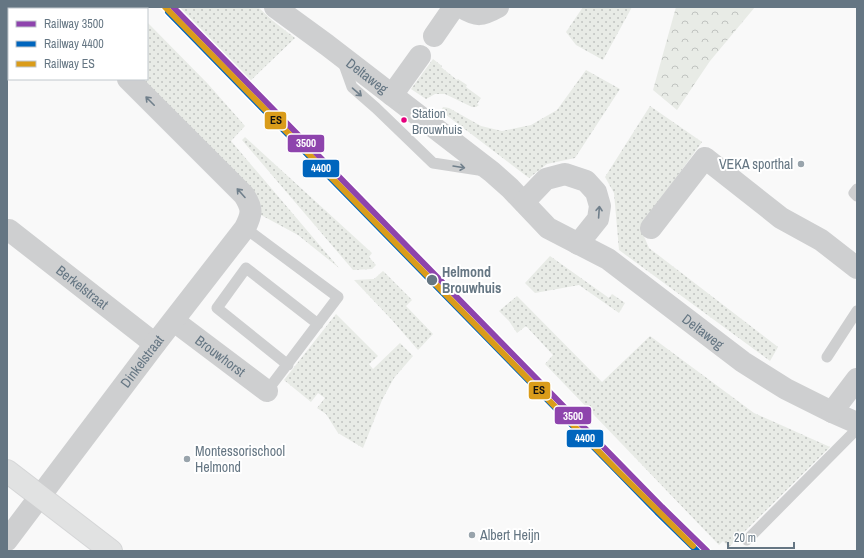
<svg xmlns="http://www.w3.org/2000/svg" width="864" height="558" font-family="'Archivo Narrow',sans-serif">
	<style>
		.grass { fill: url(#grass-dots) }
		.forest { fill: url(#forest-crowns) }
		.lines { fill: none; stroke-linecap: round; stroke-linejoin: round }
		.secondary-casing { stroke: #d5d6d7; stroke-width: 24 }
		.lane { stroke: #cecfd0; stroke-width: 11 }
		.street { stroke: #cecfd0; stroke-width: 22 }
		.secondary { stroke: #e1e2e2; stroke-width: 22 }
		.rail-1-casing { stroke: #fff; stroke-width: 9 }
		.rail-2-casing { stroke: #fff; stroke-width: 9 }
		.rail-3-casing { stroke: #fff; stroke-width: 9 }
		.rail-1 { stroke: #8e44ad; stroke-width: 6 }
		.rail-2 { stroke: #0065bd; stroke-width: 6 }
		.rail-3 { stroke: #da9c1a; stroke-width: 6 }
		.oneway { stroke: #707f8b }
		.bus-dot { fill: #e5007d; stroke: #fff; stroke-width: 1.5 }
		.poi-dot { fill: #99a4ac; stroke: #fff; stroke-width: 1.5 }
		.stop-dot { fill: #657683; stroke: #fff; stroke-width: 1.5 }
		.labels { text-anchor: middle; stroke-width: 4; stroke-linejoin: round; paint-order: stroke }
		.bus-label { font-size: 13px; fill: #657683; stroke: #fff; text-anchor: start }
		.street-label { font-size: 14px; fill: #657683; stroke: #fff }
		.poi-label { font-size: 14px; fill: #657683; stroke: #fff; text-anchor: start }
		.stop-label { font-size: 14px; font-weight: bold; fill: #657683; stroke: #fff; text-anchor: start }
		.line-badge { stroke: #fff; stroke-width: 1.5 }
		.badge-label { font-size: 11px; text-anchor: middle; font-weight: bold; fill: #fff }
		.pale-badge-label { font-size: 11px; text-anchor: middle; font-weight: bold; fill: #111 }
	</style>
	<defs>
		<pattern id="grass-dots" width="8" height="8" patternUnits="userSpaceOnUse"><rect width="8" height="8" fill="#e8ebe6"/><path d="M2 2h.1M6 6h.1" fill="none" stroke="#c0c3c0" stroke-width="1.8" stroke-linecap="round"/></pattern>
		<pattern id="forest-crowns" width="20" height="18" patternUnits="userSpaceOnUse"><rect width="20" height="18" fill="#e8ebe6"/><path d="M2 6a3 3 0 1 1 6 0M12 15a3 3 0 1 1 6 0" fill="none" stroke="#c0c3c0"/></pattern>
	</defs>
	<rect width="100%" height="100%" fill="#f9f9f9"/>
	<path class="grass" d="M175,7H258L273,21L295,38L246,85Z
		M583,7H632L603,60L576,45L566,32Z
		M147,22L208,84L245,126L231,141L339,268L298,235L261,215L142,79H147Z
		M433,59L442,66L441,67L457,80L458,79L467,85L466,87L481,98L477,104L479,105L476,107H472L445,94H435L426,99L411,89Z
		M586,70L620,89L575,158L547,164L529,178L441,111L443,107L449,108L481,126L502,131L531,125L557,110Z
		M650,106L702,142L645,221L643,234L649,248L778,347L770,361L619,250L614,193L605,177Z
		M245,137L372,253L369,257L376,265L372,269L353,270L242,140Z
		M550,256L609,298L612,294L625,303L619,313L579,285L535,293L525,283Z
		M383,271L412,300L406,306L433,334L418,350L392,320L354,280L374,279Z
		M517,296L602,382L650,336L754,413L830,447L729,547L723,541L719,545L545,364L553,355L526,326L517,333L509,321L499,311Z
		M336,314L378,356L369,364L373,369L400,343L413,356L394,378L382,400L363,448L338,433L326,414L317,408L325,398L318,393L311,402L284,380Z"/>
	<path class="forest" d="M676,7H755L710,61L677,110L653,90Z"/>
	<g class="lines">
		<defs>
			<path id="secondary" d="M7,471L111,551"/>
		</defs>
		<use href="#secondary" class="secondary-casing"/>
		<path class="lane" d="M343,62L352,87L376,108L433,163L485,171
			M857,189L854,193L857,196
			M245,228L338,297L267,391
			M827,357L857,311
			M288,365L217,308L246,268L318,324
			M747,540L857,429"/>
		<g class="street">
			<path d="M56,7L58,9"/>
			<path id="s1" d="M275,7L327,45L492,172L510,188L548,228L608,259L743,362L786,389L832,412L857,423"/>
			<path d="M461,7C477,17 482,16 498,7"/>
			<path d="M434,36L454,7"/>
			<path d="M392,95L420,56"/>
			<path d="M524,202L546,179L565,174L586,181L596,192L600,206L598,219L578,244"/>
			<path d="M651,228L705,158L781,218L821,240L857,268"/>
			<path id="s2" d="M7,230H9L155,344"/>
			<path id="s3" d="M174,321L267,391"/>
			<path d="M832,412L857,379"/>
			<path id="s4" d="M7,540L155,344L245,228C252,214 253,209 244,195L128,79"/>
		</g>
		<use href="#secondary" class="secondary"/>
		<defs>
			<path id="rail-1" d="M173,7L662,507L707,551"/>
			<path id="rail-2" d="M168,12L657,512L697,551"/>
			<path id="rail-3" d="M165,7L617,470L693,546"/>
		</defs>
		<use href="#rail-1" class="rail-1-casing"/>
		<use href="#rail-2" class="rail-2-casing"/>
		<use href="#rail-3" class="rail-3-casing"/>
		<use href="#rail-1" class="rail-1"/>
		<use href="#rail-2" class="rail-2"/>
		<use href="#rail-3" class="rail-3"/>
	</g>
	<defs><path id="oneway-shaft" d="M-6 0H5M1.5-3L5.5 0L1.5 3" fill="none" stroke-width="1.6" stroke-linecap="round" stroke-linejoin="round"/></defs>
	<g class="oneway">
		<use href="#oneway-shaft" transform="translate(357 92) rotate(41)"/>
		<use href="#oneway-shaft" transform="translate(150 101) rotate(-135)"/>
		<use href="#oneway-shaft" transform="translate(459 167) rotate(9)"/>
		<use href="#oneway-shaft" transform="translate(241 193) rotate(-132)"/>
		<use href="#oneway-shaft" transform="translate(599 212) rotate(-86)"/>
	</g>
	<circle class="bus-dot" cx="404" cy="120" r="3.5"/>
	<g class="poi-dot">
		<circle cx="801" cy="164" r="4"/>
		<circle cx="187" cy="459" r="4"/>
		<circle cx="472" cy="535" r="4"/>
	</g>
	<circle class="stop-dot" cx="432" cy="280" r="6"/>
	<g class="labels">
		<g class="bus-label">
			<text x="412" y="118">Station<tspan x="412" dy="16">Brouwhuis</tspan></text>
		</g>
		<g class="street-label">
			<text dy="5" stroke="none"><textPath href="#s1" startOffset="115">Deltaweg</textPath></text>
			<text dy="5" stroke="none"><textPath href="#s2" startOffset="95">Berkelstraat</textPath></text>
			<text dy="5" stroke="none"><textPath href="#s1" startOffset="539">Deltaweg</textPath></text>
			<text dy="5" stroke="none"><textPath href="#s3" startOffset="58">Brouwhorst</textPath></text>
			<text dy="5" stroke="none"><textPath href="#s4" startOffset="224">Dinkelstraat</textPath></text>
		</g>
		<g class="poi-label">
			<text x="793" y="169" text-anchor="end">VEKA sporthal</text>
			<text x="195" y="456">Montessorischool<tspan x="195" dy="16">Helmond</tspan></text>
			<text x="480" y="540">Albert Heijn</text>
		</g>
		<g class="stop-label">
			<text x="442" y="277">Helmond<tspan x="442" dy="16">Brouwhuis</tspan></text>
		</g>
	</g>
	<g class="line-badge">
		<rect x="264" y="111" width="23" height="19" rx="4" fill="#da9c1a"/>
		<rect x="287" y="134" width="38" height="19" rx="4" fill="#8e44ad"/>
		<rect x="302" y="159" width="38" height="19" rx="4" fill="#0065bd"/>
		<rect x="528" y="381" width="23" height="19" rx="4" fill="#da9c1a"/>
		<rect x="554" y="406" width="38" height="19" rx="4" fill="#8e44ad"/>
		<rect x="566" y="429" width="38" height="19" rx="4" fill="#0065bd"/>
	</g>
	<g class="badge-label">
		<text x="306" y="147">3500</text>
		<text x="321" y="172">4400</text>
		<text x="573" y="420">3500</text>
		<text x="585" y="442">4400</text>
	</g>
	<g class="pale-badge-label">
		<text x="276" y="124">ES</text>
		<text x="539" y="394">ES</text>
	</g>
	<rect width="864" height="558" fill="none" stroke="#657683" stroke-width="16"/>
	<rect x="8" y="8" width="140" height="72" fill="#ffffff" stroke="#c1c8cd"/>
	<rect x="16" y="21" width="20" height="6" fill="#8e44ad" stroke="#c1c8cd"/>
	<text x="44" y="28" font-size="12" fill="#657683">Railway 3500</text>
	<rect x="16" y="41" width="20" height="6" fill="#0065bd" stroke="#c1c8cd"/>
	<text x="44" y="48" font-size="12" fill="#657683">Railway 4400</text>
	<rect x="16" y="61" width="20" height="6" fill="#da9c1a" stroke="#c1c8cd"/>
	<text x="44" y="68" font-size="12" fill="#657683">Railway ES</text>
	<path d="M728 542v6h66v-6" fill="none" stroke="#657683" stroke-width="2"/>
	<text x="734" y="542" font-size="12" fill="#657683" stroke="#ffffff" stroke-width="3" paint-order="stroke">20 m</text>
</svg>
